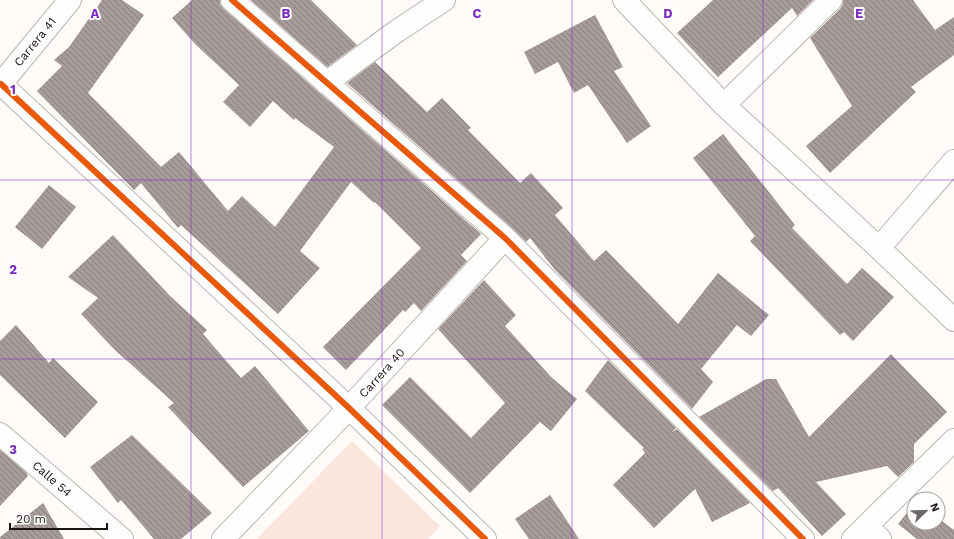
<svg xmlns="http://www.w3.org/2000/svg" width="954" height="539" font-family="'Work Sans',sans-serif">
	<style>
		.garden { fill: #fbe6de }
		.building { fill: url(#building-back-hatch) }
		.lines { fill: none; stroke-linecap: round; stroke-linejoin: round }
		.street-casing { stroke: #bbb6b3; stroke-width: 24 }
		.street { stroke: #fffefe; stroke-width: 22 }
		.cycleway-casing { stroke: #fff; stroke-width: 8 }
		.cycleway { stroke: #e8590c; stroke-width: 6 }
		.grid { fill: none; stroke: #7b2cbf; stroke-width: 1; stroke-opacity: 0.55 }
		.labels { text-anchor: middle; stroke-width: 4; stroke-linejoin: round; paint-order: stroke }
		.street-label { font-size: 12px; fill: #1e1613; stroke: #fff }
		.grid-label { font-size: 13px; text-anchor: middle; font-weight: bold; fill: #7b2cbf; stroke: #fff; stroke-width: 4; stroke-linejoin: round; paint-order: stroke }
	</style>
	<defs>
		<pattern id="building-back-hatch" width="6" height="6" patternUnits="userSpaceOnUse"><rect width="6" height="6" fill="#a79c99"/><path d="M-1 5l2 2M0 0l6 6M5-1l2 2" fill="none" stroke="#877e7c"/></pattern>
	</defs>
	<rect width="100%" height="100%" fill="#fefbf9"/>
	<path class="garden" d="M352,441L440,526L428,539H257Z"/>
	<path class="building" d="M102,0H122L144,15L88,93L161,167L179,152L228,211L242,196L275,227L334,147L295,118L294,120L273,101L250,127L223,102L239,85L195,44L172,18L192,0H220V4L224,9L481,234L461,255L467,261L421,311L414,303L405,312L403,310L346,370L323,347L421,248L375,202L374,203L351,182L300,251L320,268L278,314L181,225L178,228L141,183L134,190L37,91L62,66L54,60L69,47Z
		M251,0H311L357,45L327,67Z
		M713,0H813L797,16L792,8L718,77L677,33Z
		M843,0H913L935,30L954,17V55L911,87L916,92L830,173L806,146L852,106L810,38L840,9L843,4Z
		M595,15L623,67L614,71L651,126L627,143L588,85L574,93L558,62L535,74L524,52Z
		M375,62L427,112L442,98L471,128L468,130L520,183L531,173L563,208L555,215L594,261L606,250L678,324L718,273L769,315L751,336L737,325L701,369L713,382L692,409L555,270L530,238L526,242L513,229L347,83Z
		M723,134L795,225L792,228L847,284L862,268L894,297L853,341L844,332L840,335L750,241L755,236L693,158Z
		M49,185L76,207L42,249L15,227Z
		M113,235L170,296L207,330L203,334L241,378L255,366L309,431L243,487L168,407L174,403L115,350L81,314L98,298L68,277Z
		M484,280L516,315L505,326L551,377L577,399L551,431L540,422L470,493L382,405L410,377L471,438L505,403L438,329Z
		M16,325L49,363L53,358L98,402L65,438L0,375V341Z
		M891,354L947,412L914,444V462L898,477L887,466L816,482L846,514L822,536L778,488L773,491L699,417L766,379H776L809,437Z
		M608,360L676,428L672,432L677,429L750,503L712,522L695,489L654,528L613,485L645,453L642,449L644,448L585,391Z
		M132,435L212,513L181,539H154L121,500L118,503L90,467Z
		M0,450L26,472L28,476L0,506Z
		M550,495L579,539H529L515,519Z
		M43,503L64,539H0V537Z
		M914,504V523H938V518L954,530V539H917L898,524Z"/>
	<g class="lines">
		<defs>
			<path id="street" d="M232,0L505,238L803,539
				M624,0L724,105L879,248L954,320
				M326,83L397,31L444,0
				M1,84L349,408L485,539
				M0,85L70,0
				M724,105L831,0
				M879,248L954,161
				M0,434L122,539
				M867,526L880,539
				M223,539L349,408L505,238
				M853,539L954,440"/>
		</defs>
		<use href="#street" class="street-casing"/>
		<use href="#street" class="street"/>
		<defs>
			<path id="cycleway" d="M232,0L505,238L803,539
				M1,84L349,408L485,539"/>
		</defs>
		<use href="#cycleway" class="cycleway-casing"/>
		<use href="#cycleway" class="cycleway"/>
	</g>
	<path class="grid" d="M191,0V539M382,0V539M572,0V539M763,0V539M0,180H954M0,359H954"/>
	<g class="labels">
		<g class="street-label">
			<text transform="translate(35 42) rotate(-51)" y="4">Carrera 41</text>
			<text transform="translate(382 373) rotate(-48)" y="4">Carrera 40</text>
			<text transform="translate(52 479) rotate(41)" y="4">Calle 54</text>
		</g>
	</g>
	<g class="grid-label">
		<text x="95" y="18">A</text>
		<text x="286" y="18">B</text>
		<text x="477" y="18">C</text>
		<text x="668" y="18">D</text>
		<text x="859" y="18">E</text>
		<text x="13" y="94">1</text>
		<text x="13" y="274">2</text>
		<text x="13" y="454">3</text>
	</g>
	<g transform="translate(926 511) rotate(67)"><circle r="19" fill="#ffffff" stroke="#a5a2a1"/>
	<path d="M0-3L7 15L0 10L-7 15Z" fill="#6c6664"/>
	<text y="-6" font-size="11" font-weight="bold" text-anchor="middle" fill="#1e1613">N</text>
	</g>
	<path d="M10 523v6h97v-6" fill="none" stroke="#1e1613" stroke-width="2"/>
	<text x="16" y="523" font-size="12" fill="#1e1613" stroke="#ffffff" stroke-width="3" paint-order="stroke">20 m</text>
</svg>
